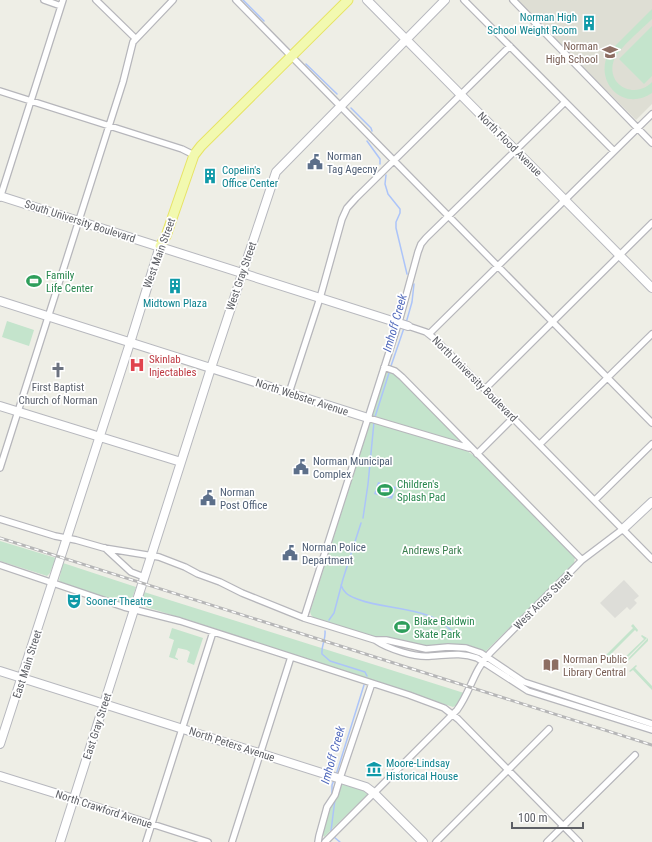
<svg xmlns="http://www.w3.org/2000/svg" width="652" height="842" font-family="'Roboto Condensed',sans-serif">
	<style>
		.industrial { fill: #ddddd8 }
		.education { fill: #deded4 }
		.green { fill: #c4e4cc }
		.water { fill: #acc4f9 }
		.lines { fill: none; stroke-linecap: round; stroke-linejoin: round }
		.stream { stroke: #acc4f9; stroke-width: 1.5 }
		.street-casing { stroke: #b6b6bb; stroke-width: 8 }
		.secondary-casing { stroke: #b7b8be; stroke-width: 10 }
		.primary-casing { stroke: #e7e466; stroke-width: 11 }
		.street { stroke: #fff; stroke-width: 5.5 }
		.secondary { stroke: #fff; stroke-width: 8 }
		.primary { stroke: #f2f9b0; stroke-width: 9 }
		.rail-casing { stroke: #b6b6b7; stroke-width: 3 }
		.rail { stroke: #fff; stroke-width: 1.5; stroke-dasharray: 4.5; stroke-linecap: butt }
		.labels { text-anchor: middle; stroke-width: 3.5; stroke-linejoin: round; paint-order: stroke }
		.culture-label { font-size: 11px; fill: #0d838f; stroke: #fff; text-anchor: start }
		.education-label { font-size: 11px; fill: #785e54; stroke: #fff; text-anchor: end }
		.street-label { font-size: 11px; fill: #5d5f65; stroke: #fff }
		.service-label { font-size: 11px; fill: #4e5e75; stroke: #fff; text-anchor: start }
		.leisure-label { font-size: 11px; fill: #27864d; stroke: #fff; text-anchor: start }
		.health-label { font-size: 11px; fill: #be3a42; stroke: #fff; text-anchor: start }
		.worship-label { font-size: 11px; fill: #5b616d; stroke: #fff }
		.park-label { font-size: 11px; fill: #3b7f4f; stroke: #fff }
		.water-label { font-size: 12px; font-style: italic; fill: #4f68bb; stroke: #fff }
	</style>
	<rect width="100%" height="100%" fill="#eeeee6"/>
	<path class="industrial" d="M624,580L639,596L634,600L637,603L630,610L627,607L615,618L600,603Z"/>
	<path class="education" d="M517,0H652V104L636,120Z"/>
	<path class="green" d="M652,9V19C642,29 618,49 614,60C605,85 635,100 652,82V93C623,113 593,81 609,52Z
		M652,26V76L644,84L619,59Z
		M7,321L34,330L29,346L2,337Z
		M386,371L392,372L397,376L459,439L458,442L372,416Z
		M372,422L467,451L476,457L575,557L574,564L485,652L476,649L424,647L376,638L314,618L311,615L310,612L370,423Z
		M0,541L56,558L50,573L47,576L44,575L0,561Z
		M63,563L136,587L131,602L126,604L62,584L59,580Z
		M144,592L464,693L457,705L453,707L201,624L146,607C139,603 141,599 144,592Z
		M633,624L638,630L637,632L635,630L608,657L610,660L603,658L602,655L603,654L605,656L633,628L631,626Z
		M172,628L203,638L194,665L187,662L190,652L187,650L178,648L175,657L178,659V660L169,657L174,640L169,638Z
		M642,635L647,638L621,664L618,662V659L621,661L644,639L641,636Z
		M648,638V641L625,664H623Z
		M636,665L637,666L635,668L652,686V690L633,670L630,672L629,671Z
		M343,783L360,788L367,792L368,794L324,837L322,833L333,801L337,796L342,784Z"/>
	<path class="water" d="M378,482L396,487L392,499L374,494Z"/>
	<g class="lines">
		<path class="stream" d="M243,0L264,21
			M306,64L337,94
			M351,108L371,128L372,131
			M367,141L380,159V164
			M386,175L385,184L388,194L400,209V213L396,222V228L407,274
			M406,323L412,302L414,284
			M391,366L404,328
			M375,417L389,373
			M363,518L368,484L374,422
			M341,585C342,588 344,591 346,593C350,597 355,598 360,600C386,610 439,607 454,635
			M329,620L334,613L343,579L361,523
			M325,631C326,639 321,646 322,654L330,661L365,672L367,676
			M336,775L364,685
			M332,796V785L334,780
			M331,831L335,799
			M334,837L340,842"/>
		<defs>
			<path id="street" d="M44,0L61,6
				M96,0L135,38
				M236,0L652,423
				M464,0L614,151
				M513,0L652,143
				M0,91L182,149L194,155
				M0,198L63,0
				M408,326L426,332L436,340L652,559
				M429,334L652,114
				M384,367L395,371L402,377L582,560
				M485,389L652,223
				M289,393L320,298L342,219L347,208L356,198L510,46
				M368,418L469,448
				M540,444L652,334
				M477,454L513,418
				M0,468L123,82L133,42L173,0
				M595,500L652,444
				M0,519L55,536L76,540L104,548L159,557L185,567L198,574L220,582L242,593L304,618L375,640C388,649 416,658 431,656C448,655 461,652 477,658L528,691L652,730
				M105,548L131,572L144,577
				M0,565L124,607L180,621L409,695L444,708L458,719L579,842
				M304,618L400,318L418,252L421,244L426,238L565,102
				M375,640H386L426,649L448,647L466,648L481,653L524,682L652,724
				M74,799L208,842
				M146,842L213,632
				M232,842L291,657
				M318,842L319,836L327,807L335,795L340,778L372,683
				M325,842L457,710C471,691 473,671 490,653L582,560L623,529
				M436,842L549,729
				M547,842L635,755"/>
			<path id="secondary" d="M367,0L652,288
				M0,196L408,326
				M0,301L368,418
				M0,406L181,462
				M623,529L652,502
				M0,671L366,787L374,793L423,842
				M0,744L130,343L160,246
				M0,776L74,799
				M60,842L211,368L276,172L445,0"/>
			<path id="primary" d="M160,246L166,236L194,155L201,146L348,0"/>
		</defs>
		<use href="#street" class="street-casing"/>
		<use href="#secondary" class="secondary-casing"/>
		<use href="#primary" class="primary-casing"/>
		<use href="#street" class="street"/>
		<use href="#secondary" class="secondary"/>
		<use href="#primary" class="primary"/>
		<defs>
			<path id="rail" d="M0,538L652,745"/>
		</defs>
		<use href="#rail" class="rail-casing"/>
		<use href="#rail" class="rail"/>
	</g>
	<defs>
		<symbol id="building-bare" viewBox="-9 -9 18 18"><path d="M-4-6H4V6H1V3H-1V6H-4ZM-2.5-4.3h1.7v1.8h-1.7ZM.8-4.3h1.7v1.8H.8ZM-2.5-1h1.7V.8h-1.7ZM.8-1h1.7V.8H.8Z" fill="#0f9aa8" stroke="#fff" stroke-width="2.5" paint-order="stroke"/></symbol>
		<symbol id="school-bare" viewBox="-9 -9 18 18"><path d="M0-5L7-2L0 1L-7-2ZM-4 1L0 2.5L4 1V4Q0 6-4 4Z" fill="#8d6e63" stroke="#fff" stroke-width="2.5" paint-order="stroke"/></symbol>
		<symbol id="civic-bare" viewBox="-9 -9 18 18"><path d="M-.6-6.5H3V-4.5H.6V-3L4-1V1h2V6H-6V1h2V-1L-.6-3ZM-1.2 2.5V6h2.4V2.5Z" fill="#5c6f8a" stroke="#fff" stroke-width="2.5" paint-order="stroke"/></symbol>
		<symbol id="stadium-bare" viewBox="-9 -9 18 18"><path d="M0-5a6.5 5 0 1 0 0 10a6.5 5 0 1 0 0-10ZM-3.5-1.8h7v3.6h-7Z" fill="#2e9e5b" stroke="#fff" stroke-width="2.5" paint-order="stroke"/></symbol>
		<symbol id="hospital-bare" viewBox="-9 -9 18 18"><path d="M-5-5h3v3.5h4V-5h3V5h-3V1.5h-4V5h-3Z" fill="#e0444e" stroke="#fff" stroke-width="2.5" paint-order="stroke"/></symbol>
		<symbol id="church-bare" viewBox="-9 -9 18 18"><path d="M-1.2-6h2.4v3.5h3.3v2.4h-3.3V6h-2.4V-.1h-3.3v-2.4h3.3Z" fill="#6b7280" stroke="#fff" stroke-width="2.5" paint-order="stroke"/></symbol>
		<symbol id="theatre-bare" viewBox="-9 -9 18 18"><path d="M-5-5.5Q0-4 5-5.5V0Q5 5 0 6Q-5 5-5 0ZM-3.3-2.5H-1v1.5H-3.3ZM1-2.5H3.3v1.5H1ZM-2.8 1Q0 5.5 2.8 1Z" fill="#0f9aa8" stroke="#fff" stroke-width="2.5" paint-order="stroke"/></symbol>
		<symbol id="library-bare" viewBox="-9 -9 18 18"><path d="M-6-4Q-3-5.5-.7-3.5V5Q-3 3-6 4ZM6-4Q3-5.5 .7-3.5V5Q3 3 6 4Z" fill="#8d6e63" stroke="#fff" stroke-width="2.5" paint-order="stroke"/></symbol>
		<symbol id="museum-bare" viewBox="-9 -9 18 18"><path d="M0-6L6-3V-2H-6V-3ZM-5-1h2V3h-2ZM-1-1h2V3h-2ZM3-1h2V3H3ZM-6 4H6V6H-6Z" fill="#0f9aa8" stroke="#fff" stroke-width="2.5" paint-order="stroke"/></symbol>
	</defs>
	<g fill-rule="evenodd">
		<use href="#building-bare" x="578" y="12" width="22" height="22"/>
		<use href="#school-bare" x="599" y="41" width="22" height="22"/>
		<use href="#civic-bare" x="304" y="151" width="22" height="22"/>
		<use href="#building-bare" x="199" y="165" width="22" height="22"/>
		<use href="#stadium-bare" x="23" y="270" width="22" height="22"/>
		<use href="#building-bare" x="164" y="275" width="22" height="22"/>
		<use href="#hospital-bare" x="126" y="354" width="22" height="22"/>
		<use href="#church-bare" x="47" y="359" width="22" height="22"/>
		<use href="#civic-bare" x="290" y="456" width="22" height="22"/>
		<use href="#stadium-bare" x="374" y="479" width="22" height="22"/>
		<use href="#civic-bare" x="197" y="487" width="22" height="22"/>
		<use href="#civic-bare" x="279" y="542" width="22" height="22"/>
		<use href="#theatre-bare" x="63" y="590" width="22" height="22"/>
		<use href="#stadium-bare" x="391" y="616" width="22" height="22"/>
		<use href="#library-bare" x="540" y="654" width="22" height="22"/>
		<use href="#museum-bare" x="363" y="758" width="22" height="22"/>
	</g>
	<g class="labels">
		<g class="culture-label">
			<text x="577" y="21" text-anchor="end">Norman High<tspan x="577" dy="13">School Weight Room</tspan></text>
			<text x="222" y="174">Copelin's<tspan x="222" dy="13">Office Center</tspan></text>
			<text x="175" y="307" text-anchor="middle">Midtown Plaza</text>
			<text x="86" y="605">Sooner Theatre</text>
			<text x="386" y="767">Moore-Lindsay<tspan x="386" dy="13">Historical House</tspan></text>
		</g>
		<g class="education-label">
			<text x="598" y="50">Norman<tspan x="598" dy="13">High School</tspan></text>
			<text x="563" y="663" text-anchor="start">Norman Public<tspan x="563" dy="13">Library Central</tspan></text>
		</g>
		<g class="street-label">
			<text transform="translate(510 144) rotate(45)" y="4">North Flood Avenue</text>
			<text transform="translate(80 221) rotate(18)" y="4">South University Boulevard</text>
			<text transform="translate(159 253) rotate(-70)" y="4">West Main Street</text>
			<text transform="translate(241 276) rotate(-71)" y="4">West Gray Street</text>
			<text transform="translate(475 379) rotate(45)" y="4">North University Boulevard</text>
			<text transform="translate(302 397) rotate(18)" y="4">North Webster Avenue</text>
			<text transform="translate(543 600) rotate(-45)" y="4">West Acres Street</text>
			<text transform="translate(27 664) rotate(-72)" y="4">East Main Street</text>
			<text transform="translate(97 726) rotate(-72)" y="4">East Gray Street</text>
			<text transform="translate(232 744) rotate(18)" y="4">North Peters Avenue</text>
			<text transform="translate(104 809) rotate(18)" y="4">North Crawford Avenue</text>
		</g>
		<g class="service-label">
			<text x="327" y="160">Norman<tspan x="327" dy="13">Tag Agecny</tspan></text>
			<text x="313" y="465">Norman Municipal<tspan x="313" dy="13">Complex</tspan></text>
			<text x="220" y="496">Norman<tspan x="220" dy="13">Post Office</tspan></text>
			<text x="302" y="551">Norman Police<tspan x="302" dy="13">Department</tspan></text>
		</g>
		<g class="leisure-label">
			<text x="46" y="279">Family<tspan x="46" dy="13">Life Center</tspan></text>
			<text x="397" y="488">Children's<tspan x="397" dy="13">Splash Pad</tspan></text>
			<text x="414" y="625">Blake Baldwin<tspan x="414" dy="13">Skate Park</tspan></text>
		</g>
		<g class="health-label">
			<text x="149" y="363">Skinlab<tspan x="149" dy="13">Injectables</tspan></text>
		</g>
		<g class="worship-label">
			<text x="58" y="391">First Baptist<tspan x="58" dy="13">Church of Norman</tspan></text>
		</g>
		<g class="park-label">
			<text x="432" y="554">Andrews Park</text>
		</g>
		<g class="water-label">
			<text transform="translate(395 323) rotate(-74)" y="4">Imhoff Creek</text>
			<text transform="translate(333 755) rotate(-74)" y="4">Imhoff Creek</text>
		</g>
	</g>
	<path d="M512 822v6h71v-6" fill="none" stroke="#5d5f65" stroke-width="2"/>
	<text x="518" y="822" font-size="12" fill="#5d5f65" stroke="#ffffff" stroke-width="3" paint-order="stroke">100 m</text>
</svg>
